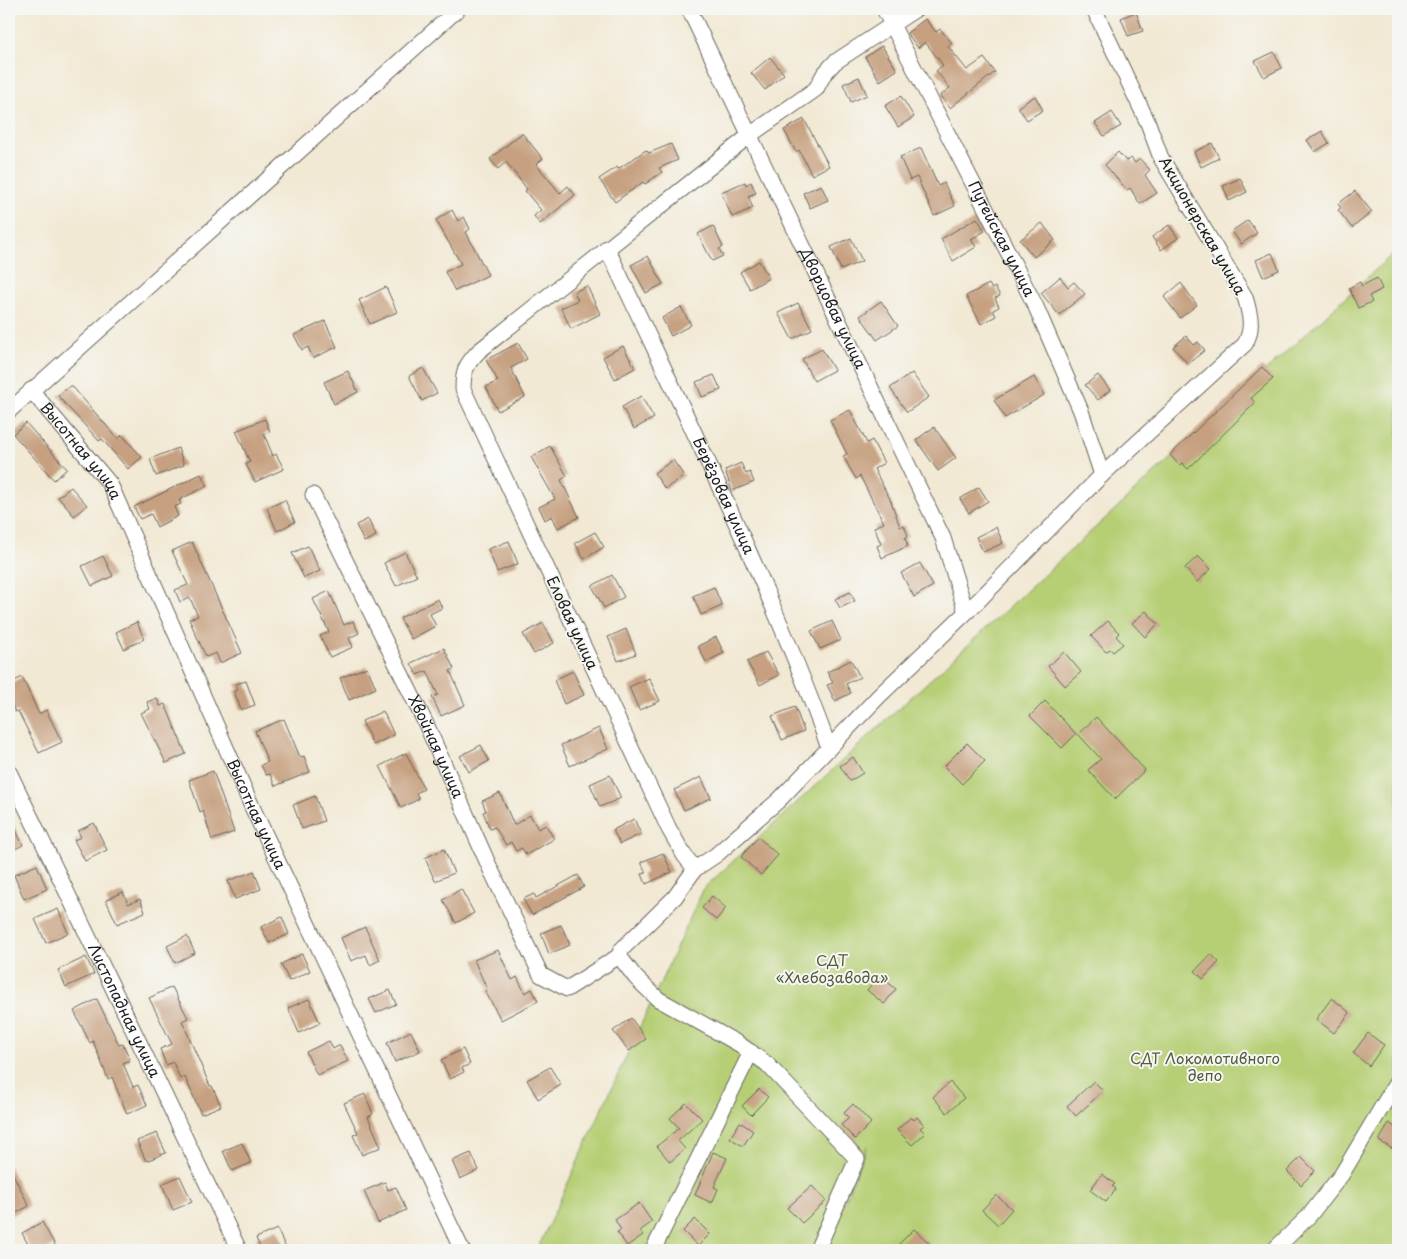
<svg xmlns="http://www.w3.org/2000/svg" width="1407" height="1259" font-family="'Playpen Sans',sans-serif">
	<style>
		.green { fill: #b6cf74; stroke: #697648 }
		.building { fill: #c6a080 }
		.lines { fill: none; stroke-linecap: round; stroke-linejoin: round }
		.minor-casing { stroke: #67645c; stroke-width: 17 }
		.minor { stroke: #fff; stroke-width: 15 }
		.labels { text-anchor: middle; stroke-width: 4; stroke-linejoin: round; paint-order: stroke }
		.street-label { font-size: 15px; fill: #1c1c1c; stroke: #f6f6f2 }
		.park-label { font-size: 15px; fill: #525b3b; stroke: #f6f6f2 }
	</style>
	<rect width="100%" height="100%" fill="#f6f6f2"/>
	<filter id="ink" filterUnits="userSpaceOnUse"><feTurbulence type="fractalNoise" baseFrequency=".02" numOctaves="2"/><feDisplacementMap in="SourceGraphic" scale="10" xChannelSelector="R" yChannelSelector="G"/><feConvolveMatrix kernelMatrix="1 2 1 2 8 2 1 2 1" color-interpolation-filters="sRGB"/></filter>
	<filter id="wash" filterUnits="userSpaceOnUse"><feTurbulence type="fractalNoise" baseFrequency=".0096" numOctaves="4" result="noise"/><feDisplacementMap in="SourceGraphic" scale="20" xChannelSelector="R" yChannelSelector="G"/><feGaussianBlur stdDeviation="1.12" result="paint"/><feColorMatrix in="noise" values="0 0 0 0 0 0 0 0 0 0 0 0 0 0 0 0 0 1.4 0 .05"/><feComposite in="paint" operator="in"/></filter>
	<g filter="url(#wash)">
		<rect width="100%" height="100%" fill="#f2e9d4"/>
		<path class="green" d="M1398,249V1250H825L867,1146L818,1250H537L704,888Z"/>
		<g id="blocks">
			<path class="building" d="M1136,12L1143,31L1128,36L1121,18Z
				M925,19L936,32L940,29L952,43L948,46L967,70L984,58L995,72L950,108L940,96L950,88L936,71L943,65L925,42L918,48L907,33Z
				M882,46L897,70L880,81L865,57Z
				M1274,52L1282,68L1264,77L1255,61Z
				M770,57L784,74L765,90L751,73Z
				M859,77L867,95L851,102L843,84Z
				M901,96L914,117L898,127L885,106Z
				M1035,96L1043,110L1027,120L1018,107Z
				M1112,112L1121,126L1104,136L1095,123Z
				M804,119L829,166L812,175L799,150L796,152L784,130Z
				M1322,131L1329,143L1315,152L1307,140Z
				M522,133L543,159L536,164L560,193L568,186L575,195L540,224L534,216L541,210L525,191L527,189L506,162L498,169L490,159Z
				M1212,143L1219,158L1201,167L1194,152Z
				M671,144L678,160L659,168L662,172L645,184L643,182L615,202L599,179L617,167L618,169L646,150L649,153Z
				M921,148L938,186L944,183L955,206L934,216L917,177L910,180L900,157Z
				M1118,152L1126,161L1131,158L1135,163L1140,159L1150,170L1145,175L1157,193L1140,204L1130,188L1127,190L1105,165Z
				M1240,178L1247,192L1229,201L1223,186Z
				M745,182L746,185L751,182L756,193L748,196L753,208L732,217L721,192Z
				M821,185L828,200L810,208L803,193Z
				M1355,191L1372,212L1352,228L1338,210L1341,208L1338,204Z
				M452,210L458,221L464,217L470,229L466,232L488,275L455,291L445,272L461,264L436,220Z
				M977,218L985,231L971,239L976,247L953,261L941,239Z
				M1248,220L1257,233L1241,244L1232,231Z
				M1042,223L1055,240L1034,257L1020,240Z
				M1169,225L1178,238L1161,250L1152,237Z
				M713,226L723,247L719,249L723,256L712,261L698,234Z
				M851,238L862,261L841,270L831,247Z
				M1272,253L1279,270L1263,277L1256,260Z
				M648,256L663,284L646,293L631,265Z
				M759,261L769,278L750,289L740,272Z
				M1060,277L1068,287L1074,282L1085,294L1059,315L1041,293Z
				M1377,278L1382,289L1369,296L1372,302L1358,308L1349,288L1360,282L1362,286Z
				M1181,283L1197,305L1180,318L1164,297Z
				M989,284L992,289L995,287L1000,296L995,298L999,307L993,310L996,316L981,324L966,296Z
				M587,286L600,314L571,329L561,308L578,300L574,292Z
				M386,287L397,312L370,324L359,300Z
				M881,301L898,326L877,340L860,316Z
				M798,303L812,329L792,339L778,313Z
				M681,307L691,325L671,336L662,318Z
				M325,321L337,347L313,358L308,347L302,350L294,335Z
				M1186,336L1194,345L1198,342L1205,350L1188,364L1173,347Z
				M518,343L527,359L511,368L525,397L498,411L486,387L498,381L486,360Z
				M623,346L635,368L615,379L603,357Z
				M822,349L834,370L814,381L802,359Z
				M1262,367L1273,379L1251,398L1255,403L1188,469L1182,463L1179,465L1170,455Z
				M423,368L437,393L422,401L409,376Z
				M348,371L358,392L334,404L324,382Z
				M912,373L929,397L907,412L890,388Z
				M714,375L721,390L702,397L696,382Z
				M1098,375L1110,390L1098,400L1085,385Z
				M1034,377L1044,395L1005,418L994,400Z
				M71,385L118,439L122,435L142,457L128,469L102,439L99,441L58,396Z
				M641,396L654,418L634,429L622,407Z
				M850,410L867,443L872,440L884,463L874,469L891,501L900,527L904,525L908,536L905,538L908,546L882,558L877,546L881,544L874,527L884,523L860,476L856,479L843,456L847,454L830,420Z
				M265,419L270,432L264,434L273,456L276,454L284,469L255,482L246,464L250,462L236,431Z
				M26,423L67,469L54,480L13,434Z
				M934,427L956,458L938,471L916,440Z
				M550,446L567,476L561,480L579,517L558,528L552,516L545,520L539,507L555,499L531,457Z
				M178,448L184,465L156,476L150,459Z
				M673,460L684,476L665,489L654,473Z
				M741,463L746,474L750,472L754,482L732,491L725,470Z
				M201,474L207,486L179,500L181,504L174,507L178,516L157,527L151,514L140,519L134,507Z
				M71,487L87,505L74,516L58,497Z
				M979,487L988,501L969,513L960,499Z
				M285,500L295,522L277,531L267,508Z
				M368,519L376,536L364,542L356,525Z
				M996,527L1003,543L983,552L976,537Z
				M595,532L604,547L584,559L575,543Z
				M509,541L518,564L497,572L488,549Z
				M192,542L242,653L220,663L216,653L206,657L189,619L198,616L190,598L180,602L175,590L188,585L172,551Z
				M308,546L320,571L304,578L292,553Z
				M405,552L417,576L396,586L384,563Z
				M103,556L113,576L92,586L82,566Z
				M1198,556L1211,569L1197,582L1185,568Z
				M920,563L933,586L914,597L901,573Z
				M612,575L624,597L604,608L592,586Z
				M714,587L722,606L701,615L693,596Z
				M329,591L344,625L353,621L359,633L349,638L353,647L330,657L320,636L329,632L313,599Z
				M850,592L855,601L840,608L835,599Z
				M438,599L442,608L430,614L436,626L411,639L400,618Z
				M1146,611L1158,624L1145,637L1132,623Z
				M832,621L841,640L820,649L811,631Z
				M1108,621L1119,633L1116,636L1123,644L1113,652L1110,649L1106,652L1091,636Z
				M137,622L144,639L124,649L116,632Z
				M543,623L554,643L534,654L523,634Z
				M626,629L636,654L618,661L608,637Z
				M716,637L724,653L706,662L698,646Z
				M444,648L454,669L450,671L465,705L441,716L432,697L438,695L427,671L417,675L411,663Z
				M766,652L779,675L760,685L747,662Z
				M1064,652L1081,672L1065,686L1048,666Z
				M851,660L860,677L846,684L851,693L835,701L827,685L833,683L827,672Z
				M367,667L376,688L349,700L340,678Z
				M573,671L584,695L564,704L554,680Z
				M22,677L39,714L46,710L62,742L39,753L18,711L15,712L9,698V684Z
				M649,678L660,701L639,710L629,687Z
				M246,681L255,705L241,710L234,691L238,690L236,684Z
				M157,698L160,706L165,704L186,754L166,763L141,713L150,709L147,702Z
				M1045,701L1076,734L1062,748L1030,716Z
				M795,707L804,731L782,740L772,716Z
				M383,711L394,735L373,745L362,721Z
				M1096,717L1145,770L1115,799L1088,770L1101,759L1078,734Z
				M284,719L300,757L304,756L310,772L275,786L270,774L266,775L261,765L268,762L255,731Z
				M599,728L608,749L570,766L561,745Z
				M967,743L985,761L962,784L944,766Z
				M481,745L489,761L469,772L460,756Z
				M406,753L424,789L416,793L419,799L401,808L380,766Z
				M853,757L863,773L850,781L840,766Z
				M213,771L234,832L212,840L203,811L200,812L189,780Z
				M610,775L621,798L600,807L590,784Z
				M701,777L711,798L684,810L674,790Z
				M500,793L514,825L530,815L538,829L546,825L554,839L526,855L522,848L516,851L511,842L506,845L495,827L490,829L483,812L486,811L482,801Z
				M315,796L324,821L302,829L293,805Z
				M9,815L23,845L9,852Z
				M634,819L641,834L620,844L613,830Z
				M94,823L107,850L85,861L74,840L81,837L78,831Z
				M758,837L778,855L761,875L741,857Z
				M444,849L454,873L435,881L425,858Z
				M663,853L672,872L646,884L642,874L646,873L641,862Z
				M37,865L47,889L24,899L14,875Z
				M254,871L261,889L235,899L228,881Z
				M578,875L584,887L532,915L523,899L534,894L536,898Z
				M461,889L474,913L456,923L443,900Z
				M123,892L128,904L140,899L145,912L117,924L106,900Z
				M712,896L726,908L716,920L702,908Z
				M58,909L68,933L46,943L35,919Z
				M282,917L289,934L269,943L261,927Z
				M561,925L570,945L549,954L541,933Z
				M365,927L380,960L370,965L366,955L351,961L341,938Z
				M187,936L195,953L175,963L167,946Z
				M498,950L512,980L517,977L525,993L532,989L538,1001L501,1020L485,991L487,989L474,960Z
				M302,954L310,971L289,981L281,964Z
				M1211,954L1219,962L1203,979L1195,971Z
				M86,957L94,974L66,987L58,970Z
				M879,975L896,989L884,1004L867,990Z
				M172,987L188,1018L182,1021L210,1086H212L221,1106L201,1114L185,1077L180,1079L173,1062L166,1065L160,1049L172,1044L149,998Z
				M390,990L396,1004L376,1013L369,999Z
				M1332,998L1350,1013L1334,1033L1316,1019Z
				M97,999L119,1045L123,1044L130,1060L123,1063L133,1087L138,1085L147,1105L127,1114L112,1077L108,1079L93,1041L90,1043L74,1011Z
				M309,999L320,1023L299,1033L288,1008Z
				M631,1018L646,1039L629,1051L613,1031Z
				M411,1031L420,1051L395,1062L387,1043Z
				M1368,1033L1384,1045L1369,1066L1353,1053Z
				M329,1041L333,1049L340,1045L348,1061L317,1075L306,1052Z
				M463,1049L470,1064L462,1068L464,1072L450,1079L441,1060Z
				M550,1067L561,1085L538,1099L527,1080Z
				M1094,1081L1103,1091L1076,1116L1067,1106Z
				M950,1082L964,1098L947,1113L933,1097Z
				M759,1089L768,1097L751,1115L742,1106Z
				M365,1094L373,1114L368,1117L381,1147L362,1155L353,1135L358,1133L344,1103Z
				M686,1103L702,1119L678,1141L685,1149L670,1162L657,1146L679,1128L670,1118Z
				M853,1104L871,1123L855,1139L841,1125L849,1118L844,1113Z
				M911,1117L914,1120L917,1117L924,1125L920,1128L925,1133L912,1145L897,1130Z
				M740,1122L753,1131L743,1146L730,1138Z
				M1389,1123L1398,1129V1152L1379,1141Z
				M157,1133L166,1153L146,1161L137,1141Z
				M242,1143L251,1163L232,1171L223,1151Z
				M713,1152L727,1158L714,1187L718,1189L712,1203L695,1195Z
				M471,1153L479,1170L460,1179L452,1161Z
				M1301,1157L1315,1171L1301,1185L1287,1171Z
				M9,1166L29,1206L9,1217Z
				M1102,1174L1115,1184L1112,1186L1116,1189L1106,1202L1090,1190Z
				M180,1176L192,1202L173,1210L162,1184Z
				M385,1182L388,1190L396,1187L406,1210L378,1223L364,1191Z
				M812,1186L826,1201L802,1223L787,1208Z
				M996,1195L1012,1209L998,1225L982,1210Z
				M639,1203L652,1222L640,1231L643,1235L627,1246L617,1232L621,1230L615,1220Z
				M695,1219L710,1234L698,1246L683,1231Z
				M42,1222L55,1245L45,1250H31L22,1233Z
				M277,1229L287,1250H261L256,1238Z
				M914,1229L930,1244L923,1250H906L899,1244Z"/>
		</g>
	</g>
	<g filter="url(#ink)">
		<use href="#blocks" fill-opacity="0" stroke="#67645c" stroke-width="1"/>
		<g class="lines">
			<defs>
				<g id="minor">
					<path id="s1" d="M689,9L943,538L966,612"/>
					<path id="s2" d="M884,9L1036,307L1081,411L1102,475"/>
					<path id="s3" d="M607,248C684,413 767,577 829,748"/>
					<path id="s4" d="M31,390L110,484L253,809L462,1250"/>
					<path d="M9,411L458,9"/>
					<path id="s5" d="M313,495L426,724L490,868L541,975L567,989L619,956L636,978L658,999L739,1044L767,1064L857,1159L817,1250"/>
					<path id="s6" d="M9,772L239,1250"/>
					<path d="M695,869L684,855L669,829L463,389C463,371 466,364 479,351L750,135L816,89L824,74L835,62L916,9"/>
					<path d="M619,956L621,950L675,897L695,869L716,855L779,800L879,696L980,599L1102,475L1245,344C1254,328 1250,314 1245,297L1161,158L1148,123L1094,9"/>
					<path d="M653,1250L751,1052"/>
					<path d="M1274,1250L1309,1216L1342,1174L1398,1080"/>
				</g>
			</defs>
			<use href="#minor" class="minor-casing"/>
			<use href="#minor" class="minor"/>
		</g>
	</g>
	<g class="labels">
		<g class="street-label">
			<text transform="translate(1202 226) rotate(60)" y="5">Акционерская улица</text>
			<text dy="5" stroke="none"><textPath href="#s2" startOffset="258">Путейская улица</textPath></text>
			<text dy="5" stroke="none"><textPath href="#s1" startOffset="332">Дворцовая улица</textPath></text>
			<text dy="5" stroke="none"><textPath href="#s4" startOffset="79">Высотная улица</textPath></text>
			<text dy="5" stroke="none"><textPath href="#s3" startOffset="274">Берёзовая улица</textPath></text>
			<text transform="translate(572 623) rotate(65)" y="5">Еловая улица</text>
			<text dy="5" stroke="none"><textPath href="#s5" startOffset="280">Хвойная улица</textPath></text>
			<text dy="5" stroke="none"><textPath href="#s4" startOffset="484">Высотная улица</textPath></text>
			<text dy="5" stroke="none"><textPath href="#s6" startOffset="265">Листопадная улица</textPath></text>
		</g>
		<g class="park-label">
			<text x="832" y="966">СДТ<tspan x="832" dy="17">«Хлебозавода»</tspan></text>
			<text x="1205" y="1064">СДТ Локомотивного<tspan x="1205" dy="17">депо</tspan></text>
		</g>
	</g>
	<rect width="1407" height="1259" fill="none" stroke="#f6f6f2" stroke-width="30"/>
</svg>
